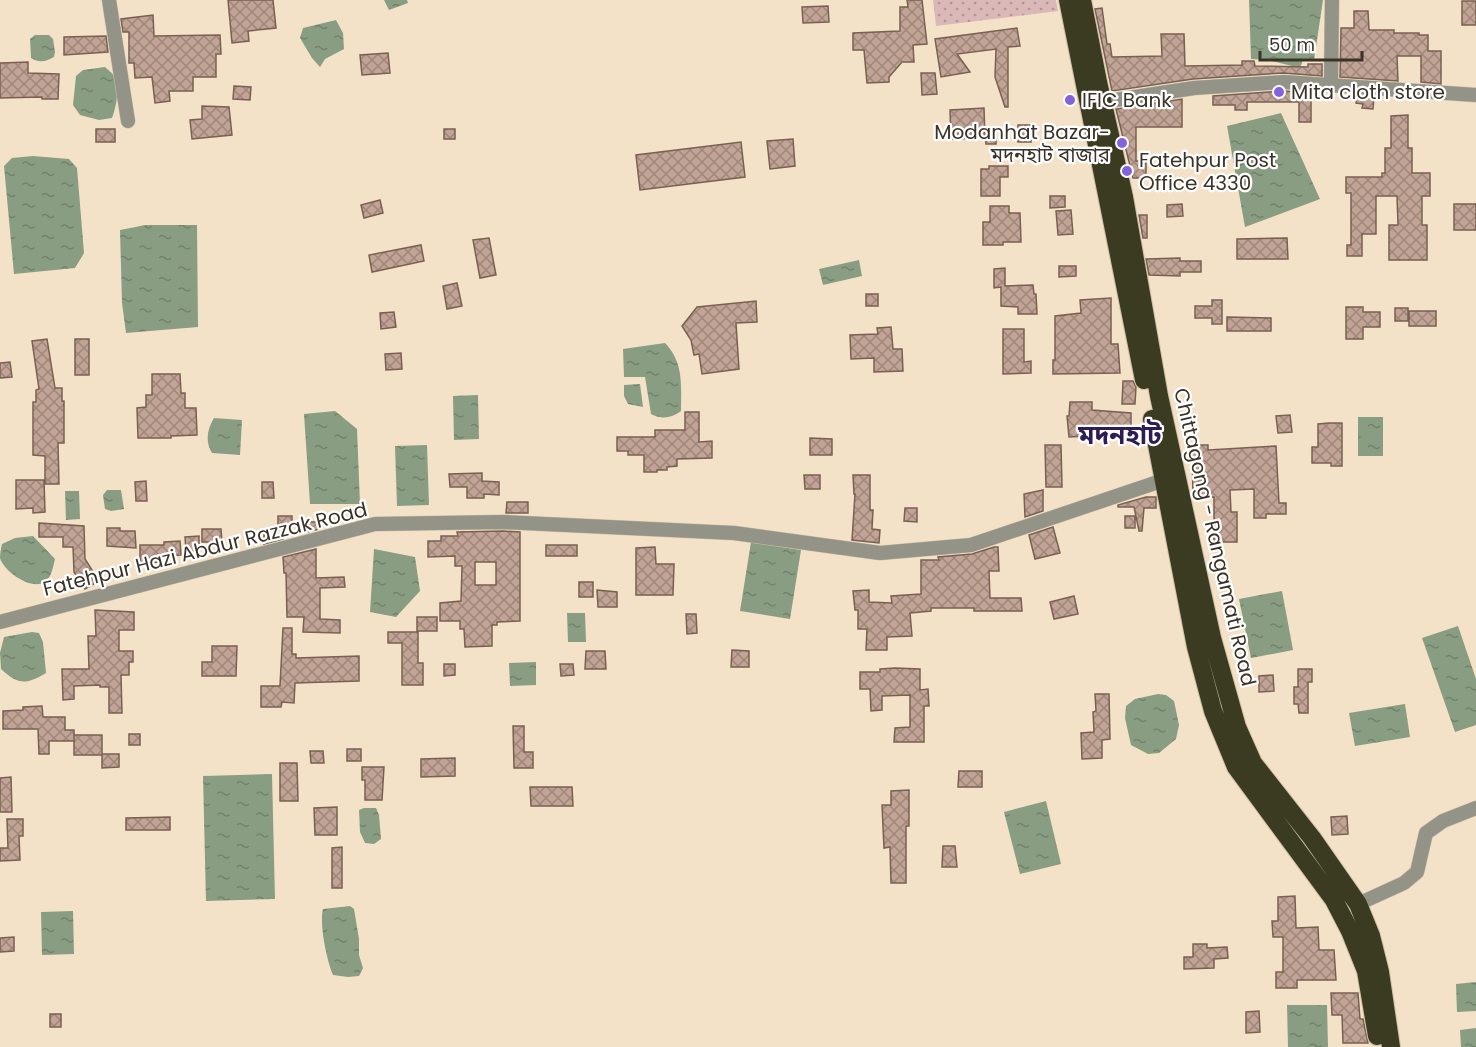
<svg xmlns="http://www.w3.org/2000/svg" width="1476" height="1047" font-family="Poppins,'Noto Sans Bengali',sans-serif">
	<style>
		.park { fill: url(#park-dots) }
		.water { fill: url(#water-ripples) }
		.building { fill: url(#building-cross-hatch); stroke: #7a6052; stroke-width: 1.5; fill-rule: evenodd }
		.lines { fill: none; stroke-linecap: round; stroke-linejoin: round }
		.minor-casing { stroke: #cebfa7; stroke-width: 15 }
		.highway-casing { stroke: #cebfa7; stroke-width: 20 }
		.minor { stroke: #939487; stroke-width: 14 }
		.highway { stroke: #3b3b22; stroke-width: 18 }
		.poi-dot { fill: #8462dc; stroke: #fff; stroke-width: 2 }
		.labels { text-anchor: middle; stroke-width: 4.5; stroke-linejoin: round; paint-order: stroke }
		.poi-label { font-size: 20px; fill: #3a3329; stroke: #fff; text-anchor: start }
		.street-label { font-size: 20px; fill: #3a3329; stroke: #fff }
		.district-label { font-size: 26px; font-weight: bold; fill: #2d1c56; stroke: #fff }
	</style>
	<defs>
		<pattern id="park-dots" width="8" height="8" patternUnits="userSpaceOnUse" patternTransform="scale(1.5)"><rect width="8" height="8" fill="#dab8b7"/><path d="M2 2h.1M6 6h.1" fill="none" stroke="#b29695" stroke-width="1.8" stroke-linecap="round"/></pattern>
		<pattern id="water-ripples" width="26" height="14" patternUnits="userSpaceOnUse" patternTransform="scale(1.5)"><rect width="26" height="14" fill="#899d82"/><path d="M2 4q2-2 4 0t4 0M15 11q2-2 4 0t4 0" fill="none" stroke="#71816a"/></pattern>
		<pattern id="building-cross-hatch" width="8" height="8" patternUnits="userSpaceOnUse" patternTransform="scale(1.5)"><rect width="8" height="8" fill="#c1a495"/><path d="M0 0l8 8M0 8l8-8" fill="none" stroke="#9e867a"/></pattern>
	</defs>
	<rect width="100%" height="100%" fill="#f3e2c7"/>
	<path class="park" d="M933,0H1056L1058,11L936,26Z"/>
	<path class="water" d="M384,0H407L408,3L389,10Z
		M1249,0H1323L1314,60H1303L1300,68L1268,60L1251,59Z
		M336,20L343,33L344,49L325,59L320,67L312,58L300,38L303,28Z
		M35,35H49L53,39L55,52L54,57C45,62 39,63 31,58L30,39Z
		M105,67C108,70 113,73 115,78C120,88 116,108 112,118L99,120L80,115L73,105L76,76L83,70Z
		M1281,113L1320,199L1245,227L1227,126Z
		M33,156L69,159L77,168L84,253L75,268L14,274L4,166L12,158Z
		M146,225H197L198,327L126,333L122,303L120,230Z
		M859,260L862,276L823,285L819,269Z
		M665,343C684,363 681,384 681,411C672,418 662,420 651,414L645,377H624L623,349Z
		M640,384L643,407L628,404L624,396V385Z
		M478,395L479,439L454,440L453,396Z
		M335,411L357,429L360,504H310L304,414Z
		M1358,417H1383V456H1358Z
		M214,418L242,420L240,455L212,453C205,441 207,430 214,418Z
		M427,445L429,505L397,506L395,446Z
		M107,490H121L124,509L111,511L105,509L103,495Z
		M65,491H79L80,519L66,520Z
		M33,536L55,559C53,566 52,576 46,581C33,592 4,572 0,558C0,553 1,548 2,544L15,538Z
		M751,542L801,550L790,619L740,611Z
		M374,549L415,557L420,591L396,617L370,612Z
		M1282,591L1293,650L1251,658L1239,599Z
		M567,613H585L586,642H568Z
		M1458,626L1476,679V725L1455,732L1422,638Z
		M32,632L39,633L43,642L46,673C26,685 18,685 1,669L0,653L4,637Z
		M536,662V685L510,686L509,663Z
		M1158,694L1166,695L1174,701L1179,725L1176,739L1159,753L1148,754L1131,745L1125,718L1126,706L1135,699Z
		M1405,704L1410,737L1355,746L1349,713Z
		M272,774L275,899L206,901L203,776Z
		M1046,801L1061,864L1020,874L1004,812Z
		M364,808H376L379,815L381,839L374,844L365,843L360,832L359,810Z
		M350,906L354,909L359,939V955L363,968L359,976L348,977L333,975C327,961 319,924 323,909Z
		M73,911L74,954L42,955L41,912Z
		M1476,982V1011L1457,1012L1456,984Z
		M1287,1005H1327L1328,1047H1288Z
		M1476,1028V1047H1461L1460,1030Z"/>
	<path class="building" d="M228,0H273L276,28L248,31L249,41L232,43Z
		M907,0H922L927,44L913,45L914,62H902L889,77V82L867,83L864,50H853V33L900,31V7H908Z
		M1462,1H1476V25H1462Z
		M828,6L829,22L803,23L802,7Z
		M1102,8L1107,44H1110L1112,57L1162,56L1161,34H1184L1185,66L1242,65V61H1254L1255,66L1308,67V64H1322V76L1283,73L1193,79L1112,91L1095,9Z
		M1354,11H1368L1369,30H1394V33H1419V35H1428V51H1441V84L1421,82V56H1397L1398,81L1340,77L1341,28H1354Z
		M153,15L154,36L220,35L221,54H216V77H193V91H169L170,101L155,103L152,77L135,78L134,63H129V32H123L121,19Z
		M1017,28L1020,46L1008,47V107H1005L995,77L996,49L957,54L970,72L941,77L935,39Z
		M106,36L108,52L64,55V37Z
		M388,53L390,73L362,75L360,55Z
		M28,62V73L59,74L58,99H42V97L0,98V63Z
		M921,73H935L937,94L922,95Z
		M234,86L251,87L250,100L233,99Z
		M1284,91L1311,93V122H1299V102H1247V110H1235V105H1213V96Z
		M1357,96L1374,97L1373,109L1362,108L1363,104L1356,103Z
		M1182,99V127H1136V161H1146V178H1133L1116,109Z
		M202,106L229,107L232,135L192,139L190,120L202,119Z
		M984,108L985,138L951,139L950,110Z
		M1408,115V148H1412V173H1430V196H1422V225H1427V260H1389V225H1398L1397,196H1376V234H1362V256H1347V245H1351V193H1346V177H1382V173H1385V148H1391V116Z
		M1018,125H1031V142H1018Z
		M96,129H115V142H96Z
		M444,129H455V139H444Z
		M985,130H996V144H986Z
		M793,139L795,166L770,169L767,141Z
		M741,142L745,177L640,190L636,155Z
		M989,166H1008V177H1000V196H981V169H989Z
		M1050,196H1065V207L1050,208Z
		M380,200L383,213L364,218L361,205Z
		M1182,204L1183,216L1167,217V205Z
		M1454,204H1476V230H1454Z
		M990,206H1009V213H1020L1021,242H1003V245H983V222H990Z
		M1071,210L1073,234L1058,235L1056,211Z
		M1139,215H1147V238H1143Z
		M489,238L496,275L480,278L473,240Z
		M1287,238L1288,259H1237V239Z
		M421,245L424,261L372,272L369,255Z
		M1180,258V261H1201V272H1180V276L1149,275L1146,259Z
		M1059,266H1076V276L1059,277Z
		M1005,268V286L1033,285L1034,294H1036L1037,314H1018V307L1001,306V287L994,288V269Z
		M457,283L462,306L447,309L443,286Z
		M866,294H878V306H866Z
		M1111,298V344H1118L1120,373L1053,374V360H1055V316L1081,313L1080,300Z
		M1212,300H1222V324H1212V318H1195V306H1212Z
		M756,301L757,322L736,323L739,369L702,374L699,354L694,355L691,340L682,326L697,307Z
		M1346,307H1363V312H1380V327H1363V339H1346Z
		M1395,308H1408V321H1395Z
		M1409,311H1436V326H1409Z
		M394,312L396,327L381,329L380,313Z
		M1227,317L1271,318V331H1227Z
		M891,327L893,349H902L903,371L874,372V358L851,359L850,335L878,334L877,328Z
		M1003,329H1024V362L1031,361V373L1003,374Z
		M47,339L55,388H62V401H64V443H58L59,484H45V456L33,455V402H36V390L39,389L32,341Z
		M75,339H89V375H75Z
		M401,353L402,369L386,370L385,354Z
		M10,362L12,377L0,378V363Z
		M152,374H180L181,393H185V408H196L197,435L171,436V438H138L137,408L146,407V395H152Z
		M1123,381H1133L1136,387L1135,404H1122Z
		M1070,402H1092V410L1131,413V431H1107V435L1069,437L1067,416H1069Z
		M685,412H699V442L712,441V458L677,459V466L667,467V470H657V472H644V455H628V451H617V437H655V430H685Z
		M1290,415L1292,432L1278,433L1276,416Z
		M1329,423H1342V466H1331V463H1312V447H1318V424Z
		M810,438L832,439V455H810Z
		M1045,445H1061L1062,487H1046Z
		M1192,445H1208V450L1276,446L1279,503H1286V514H1266V518H1254V489L1230,490L1231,512H1237V542H1214V497L1193,498Z
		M482,473V481L499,482V495L484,494V498H467V487H450L449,474Z
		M804,475H820V489H805Z
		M853,475H870V510H873L872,529L880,530L879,543L852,540L855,494H854Z
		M16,480H44L45,512L33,513V508L16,509Z
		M146,481L147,501H136L135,482Z
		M262,482H273L274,498H262Z
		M1043,490V511L1025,517L1024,494Z
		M1146,497H1156V508H1144L1142,531H1139L1134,507H1118V505Z
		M507,502H528V513H506Z
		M905,508H917V522L904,521Z
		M278,516H292V528H278Z
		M1125,516H1135V528H1125Z
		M307,522H319V529L307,532Z
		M39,523L84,526L85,559L99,581L85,589L74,572L73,547H63V537H39Z
		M1053,527L1060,553L1035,559L1029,535Z
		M107,528H120V531H135L136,548L107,546Z
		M202,529H221L222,542H202Z
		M503,531L520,532V621L497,622V625H492V646L465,647L464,629H460V621H440V603L461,601L462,566H455V556L428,557V541H441V536H458L457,532ZM475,562H496V585H475Z
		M264,535H283V539L264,544Z
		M199,536V551H186L185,537Z
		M180,541L181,555L161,556L162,562L140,563V545H164V542Z
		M546,545H577V556H546Z
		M655,547L656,564H674L673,595H636V548Z
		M994,547H998L999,571H989L990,598H1021L1022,611H974V608H931V611L910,613L912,636L887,637V650H866L867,629H858V610H855L853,591L869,590V602L892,603L891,596L921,594V560H939L938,557L972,554Z
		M316,549V578L344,577L345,587L320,588V619L340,620V633L303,632L304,617H287L286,573H284L283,557Z
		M579,582H593V597H579Z
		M597,590L617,592V607H598Z
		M1074,596L1078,614L1054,619L1050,602Z
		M95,610L134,612V630H119V651H133V662H129V675H121L122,713H109V687H100V685L74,686V699L63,700L62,669H89L88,636H96Z
		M686,614H696L697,633L687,634Z
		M417,617H437V631H417Z
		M283,628H292V654H296V658L359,656V681L295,683L294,703L282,702L281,707H261V686H280Z
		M388,632H418V663H423V685H402V643H388Z
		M212,646H237L236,676H202V662H212Z
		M732,650L749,651V667H731Z
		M586,651H605L606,669H585Z
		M444,664H455V675L444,676Z
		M560,664H573L574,675L561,676Z
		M895,668L920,669V690L928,689L929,706H924V742H894L895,728L910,727V695L882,696V710L871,711L870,689H860V672H880V669Z
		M1298,669H1312V682H1308V713H1299L1298,704H1294V687H1298Z
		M1273,675L1274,691L1259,692V676Z
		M1095,694H1109L1110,739L1102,740V758L1082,759L1081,733L1094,732L1093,712L1096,711Z
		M42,706L43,717H65V730H74V741H49V754H39L38,729H3V711L23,710V707Z
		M513,726H524V752H533V768H514Z
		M129,734H140V745H129Z
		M74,735H102V755H74Z
		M347,749H361V761H347Z
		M310,751H323L324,763H311Z
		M102,754H119V767L102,768Z
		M455,758V776L421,777V759Z
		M280,763H297L298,801H280Z
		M362,767H384L382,800H365V780H362Z
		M959,771H982V787H958Z
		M11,777L12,812H0V778Z
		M530,787H572L573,806H531Z
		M909,790V826H906V883H891L890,847L884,848L882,805H891V791Z
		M337,807V835H315L314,808Z
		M1347,816L1348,834L1332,835L1331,817Z
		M170,817V830H126V818Z
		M7,819H23V836H19L20,860L0,861V848H8Z
		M943,846H955L957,867H942Z
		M342,847V888H332V848Z
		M1295,896L1296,928L1318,927L1319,950H1334L1336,980H1297V988H1276V972H1283V937H1273L1272,921H1278V897Z
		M14,937V951L0,952V938Z
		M1193,944H1207V948L1227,947L1228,958L1214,959V968L1184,969V957H1193Z
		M1331,993H1358L1360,1019H1363L1368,1043H1343L1342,1015H1332Z
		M1259,1011L1260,1032L1246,1033V1012Z
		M50,1014H61V1027H50Z"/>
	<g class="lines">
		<defs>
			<path id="minor" d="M109,0L128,121
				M1331,84L1332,0
				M1102,102L1194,88L1284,82L1476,95
				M0,622L375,524L503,522L734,533L880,553L971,545L1164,480
				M1358,904L1404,883L1417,872L1426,833L1443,821L1476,808"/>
			<path id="highway" d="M1068,0L1144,380
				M1082,0L1098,82L1124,197L1159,396L1212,638L1237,727L1253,763L1312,838L1358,904L1371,936L1380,972L1391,1047
				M1152,419L1196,647L1213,711L1236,767L1334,900L1350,931L1366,971L1377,1036"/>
		</defs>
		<use href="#minor" class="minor-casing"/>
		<use href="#highway" class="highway-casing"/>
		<use href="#minor" class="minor"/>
		<use href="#highway" class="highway"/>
	</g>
	<g class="poi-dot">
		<circle cx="1279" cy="92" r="6"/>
		<circle cx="1070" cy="100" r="6"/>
		<circle cx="1122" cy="143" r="6"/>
		<circle cx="1127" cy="171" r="6"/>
	</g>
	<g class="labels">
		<g class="poi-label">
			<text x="1291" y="99">Mita cloth store</text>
			<text x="1082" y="107">IFIC Bank</text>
			<text x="1110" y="139" text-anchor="end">Modanhat Bazar-<tspan x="1110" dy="23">মদনহাট বাজার</tspan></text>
			<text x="1139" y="167">Fatehpur Post<tspan x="1139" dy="23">Office 4330</tspan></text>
		</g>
		<g class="street-label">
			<text transform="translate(1215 537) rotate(77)" y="7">Chittagong - Rangamati Road</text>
			<text transform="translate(205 549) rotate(-14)" y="7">Fatehpur Hazi Abdur Razzak Road</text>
		</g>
		<g class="district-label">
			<text x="1120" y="444">মদনহাট</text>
		</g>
	</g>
	<path d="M1260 51v9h102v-9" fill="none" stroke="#3a3329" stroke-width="3"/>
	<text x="1269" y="51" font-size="18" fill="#3a3329" stroke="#ffffff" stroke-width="4.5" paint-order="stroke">50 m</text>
</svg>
